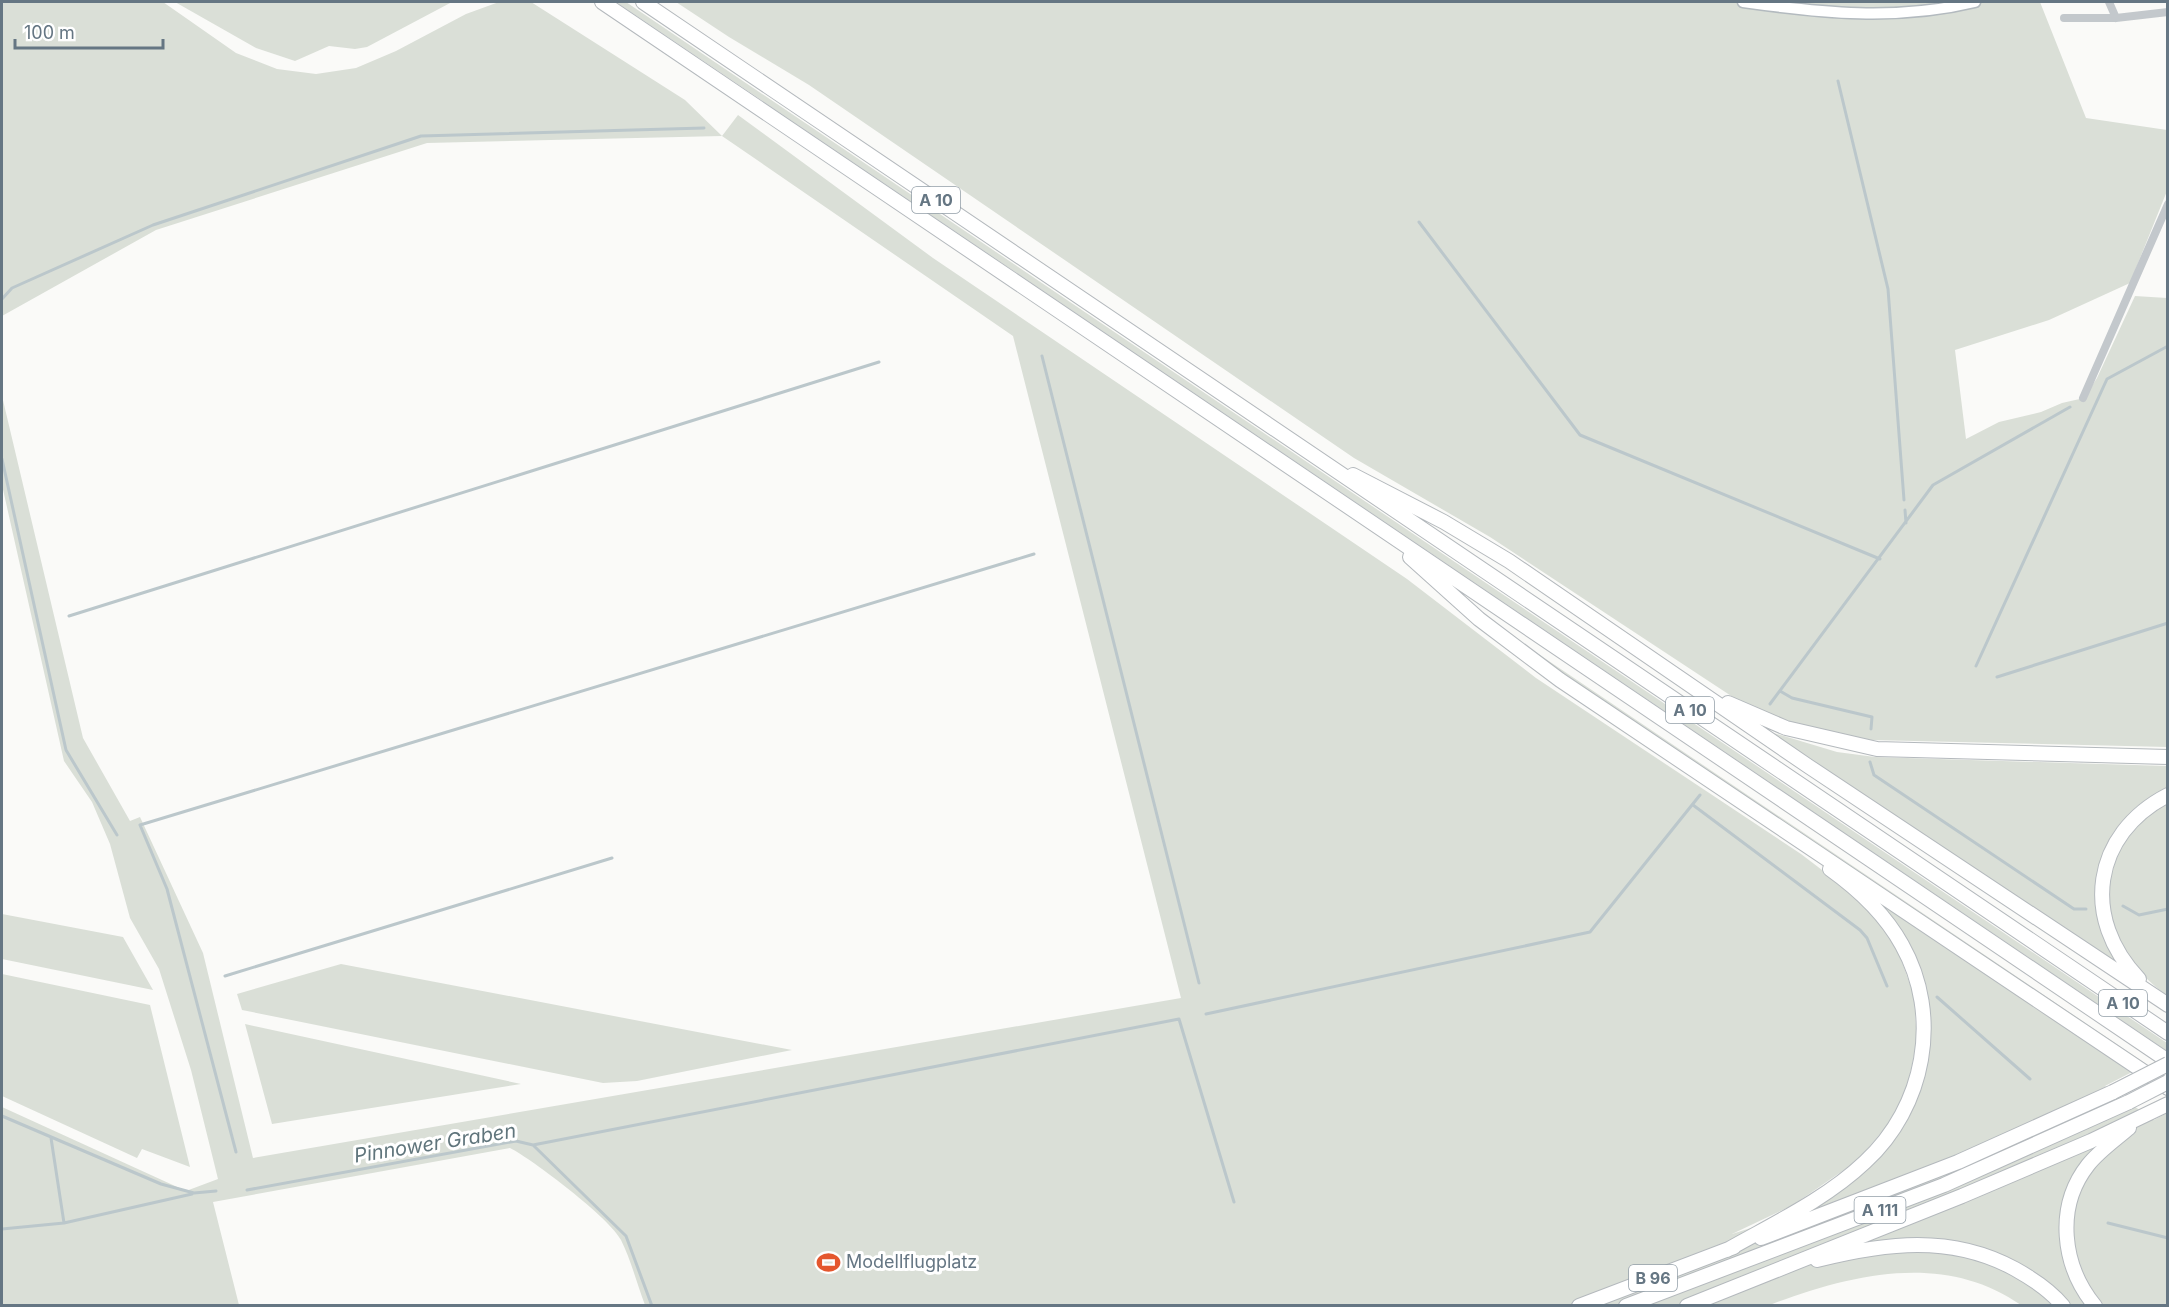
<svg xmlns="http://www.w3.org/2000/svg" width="2169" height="1307" font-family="Inter,sans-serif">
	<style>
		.green { fill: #dadfd7 }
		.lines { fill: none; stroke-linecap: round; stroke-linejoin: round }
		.stream { stroke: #bbc7cb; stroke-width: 3 }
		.secondary-casing { stroke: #b3babf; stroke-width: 13 }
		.highway-casing { stroke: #b4b9bd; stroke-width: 16 }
		.street { stroke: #c3c8cc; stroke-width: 8 }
		.secondary { stroke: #fff; stroke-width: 10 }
		.highway { stroke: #fff; stroke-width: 14 }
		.highway-bridge-casing { stroke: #b4b9bd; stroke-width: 16; stroke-linecap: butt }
		.highway-bridge { stroke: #fff; stroke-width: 14 }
		.labels { text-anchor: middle; stroke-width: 6; stroke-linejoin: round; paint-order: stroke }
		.shield { fill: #fff; stroke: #939fa8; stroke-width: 1.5 }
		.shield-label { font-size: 16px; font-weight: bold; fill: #657683 }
		.poi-label { font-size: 18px; fill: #657683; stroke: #fff; text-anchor: start }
		.water-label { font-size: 20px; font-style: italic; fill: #60757c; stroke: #fff }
	</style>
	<rect width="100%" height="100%" fill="#fafaf8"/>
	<path class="green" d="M2,2H163L236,53L277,69L316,74L356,68L396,51L466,14L499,2H531L685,100L722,136L738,115L933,258L1407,579L1536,678L1801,854L1843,886L1876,918L1899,953L1914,996L1917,1042L1906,1092L1892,1120L1857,1161L1793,1205L1732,1234L1806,1210L1869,1167L1904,1125L1918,1093L1927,1003L1866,889L2134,1071L2105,1086L2154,1120L2167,1113V1305H2021C1944,1251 1850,1274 1767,1306L645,1305C637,1284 631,1260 621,1240C611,1219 532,1159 510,1148L213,1202L239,1305H2V1107L186,1191L218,1179L191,1070L159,969L130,918L110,844L92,802L64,761L2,485V396L83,738L130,821L140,817L203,953L253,1158L1181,998L1013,336L722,136L427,143L156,230L2,316Z
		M175,2H452L367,47L355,49L329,46L295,61L256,48Z
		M616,2H626L2167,1043V1051Z
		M676,2H2040L2086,118L2167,130V191L2130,283L2049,320L1955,350L1966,439L1999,422L2041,412L2062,403L2084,398L2097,378L2135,296L2167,298V747L1871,740L1821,731L1751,709L1490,537L1354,458L809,85L729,37Z
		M1531,649L2167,1078V1084L1540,659Z
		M1767,731L1837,752L1875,757L2167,766V788C2089,823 2078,907 2123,973Z
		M2167,801V996C2148,981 2125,960 2116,937C2096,883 2120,830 2167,801Z
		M2,914L123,937L153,990L2,959Z
		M341,964L792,1050L637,1081L603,1083L242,1010L237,994Z
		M2,974L150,1005L190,1167L142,1149L137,1158L2,1096Z
		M245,1024L521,1084L272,1124Z"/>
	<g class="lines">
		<path class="stream" d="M1838,81L1888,289L1904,500
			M1419,222L1580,435L1880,559
			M2,299L12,288L153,225L421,136L704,128
			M1042,356L1199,983
			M2,459L66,750L117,835
			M1905,510L1906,523
			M69,616L879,362
			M1976,666L2107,379L2168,346
			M1997,677L2168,623
			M1780,691L1792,698L1872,717L1871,729
			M1770,704L1933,485L2070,407
			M1870,762L1874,775L2074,909H2086
			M1693,805L1860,930L1867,938L1887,986
			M2123,906L2139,915L2168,909
			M225,976L612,858
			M1937,997L2030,1079
			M1206,1014L1590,932L1700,795
			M2,1116L161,1184L194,1193L216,1191
			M51,1138L64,1223
			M533,1145L1179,1019L1234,1202
			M236,1152L167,889L140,825L1034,554
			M247,1190L516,1141L533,1145L626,1236L652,1306
			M2108,1223L2168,1238
			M2,1229L64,1223L192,1194"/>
		<defs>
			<path id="secondary" d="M1743,2C1821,13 1897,21 1975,2"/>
			<path id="highway" d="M602,2L2168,1061
				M643,2L2168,1033
				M1353,475L1444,522L1509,561L1808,766L2168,1005
				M1410,557L1479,619L1560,680L2168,1088
				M1728,703L1786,728L1877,749L2168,757
				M2139,979C2081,919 2092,834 2168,795
				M1761,1238L1958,1162L2113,1092
				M1727,1250C1773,1224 1826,1199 1865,1162C1925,1107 1942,1016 1902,945C1885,914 1858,889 1830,869
				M1817,1260C1885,1243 1951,1234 2015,1269C2033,1279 2050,1290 2063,1306
				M1579,1306L1734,1247
				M1626,1306L1944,1185L2129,1102
				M1687,1306L1962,1196L2091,1141L2168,1104
				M2095,1306C2062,1266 2055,1207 2088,1165C2099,1151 2115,1140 2129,1128"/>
		</defs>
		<use href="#secondary" class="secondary-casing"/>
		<use href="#highway" class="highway-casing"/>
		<path class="street" d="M2109,2L2116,18
			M2064,18H2116L2168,12
			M2083,398L2168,204"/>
		<use href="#secondary" class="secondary"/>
		<use href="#highway" class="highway"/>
		<defs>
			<path id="highway-bridge" d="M2113,1092L2168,1064
				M2129,1102L2168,1082"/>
		</defs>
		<use href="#highway-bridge" class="highway-bridge-casing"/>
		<use href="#highway-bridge" class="highway-bridge"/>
	</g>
	<defs>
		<symbol id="stadium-bare" viewBox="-9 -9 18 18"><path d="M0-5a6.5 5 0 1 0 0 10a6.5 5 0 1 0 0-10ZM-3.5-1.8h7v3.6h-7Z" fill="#e4572e" stroke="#fff" stroke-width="2.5" paint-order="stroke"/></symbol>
	</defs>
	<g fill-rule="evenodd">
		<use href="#stadium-bare" x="812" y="1246" width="33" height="33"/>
	</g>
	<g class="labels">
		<g class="shield">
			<rect x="912" y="187" width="48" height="26" rx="4.5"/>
			<rect x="1666" y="697" width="48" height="26" rx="4.5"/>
			<rect x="2099" y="990" width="48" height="26" rx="4.5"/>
			<rect x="1854.5" y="1197" width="51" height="26" rx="4.5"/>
			<rect x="1629" y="1265" width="48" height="26" rx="4.5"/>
		</g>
		<g class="shield-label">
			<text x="936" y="206">A 10</text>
			<text x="1690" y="716">A 10</text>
			<text x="2123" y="1009">A 10</text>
			<text x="1880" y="1216">A 111</text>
			<text x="1653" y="1284">B 96</text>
		</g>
		<g class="poi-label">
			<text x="846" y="1268">Modellflugplatz</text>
		</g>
		<g class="water-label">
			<text transform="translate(435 1143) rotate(-9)" y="7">Pinnower Graben</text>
		</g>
	</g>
	<rect width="2169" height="1307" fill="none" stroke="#657683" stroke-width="6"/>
	<path d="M15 39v9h148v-9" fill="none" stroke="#657683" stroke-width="3"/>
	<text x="24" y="39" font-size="18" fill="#657683" stroke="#ffffff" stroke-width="4.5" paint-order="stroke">100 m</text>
</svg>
